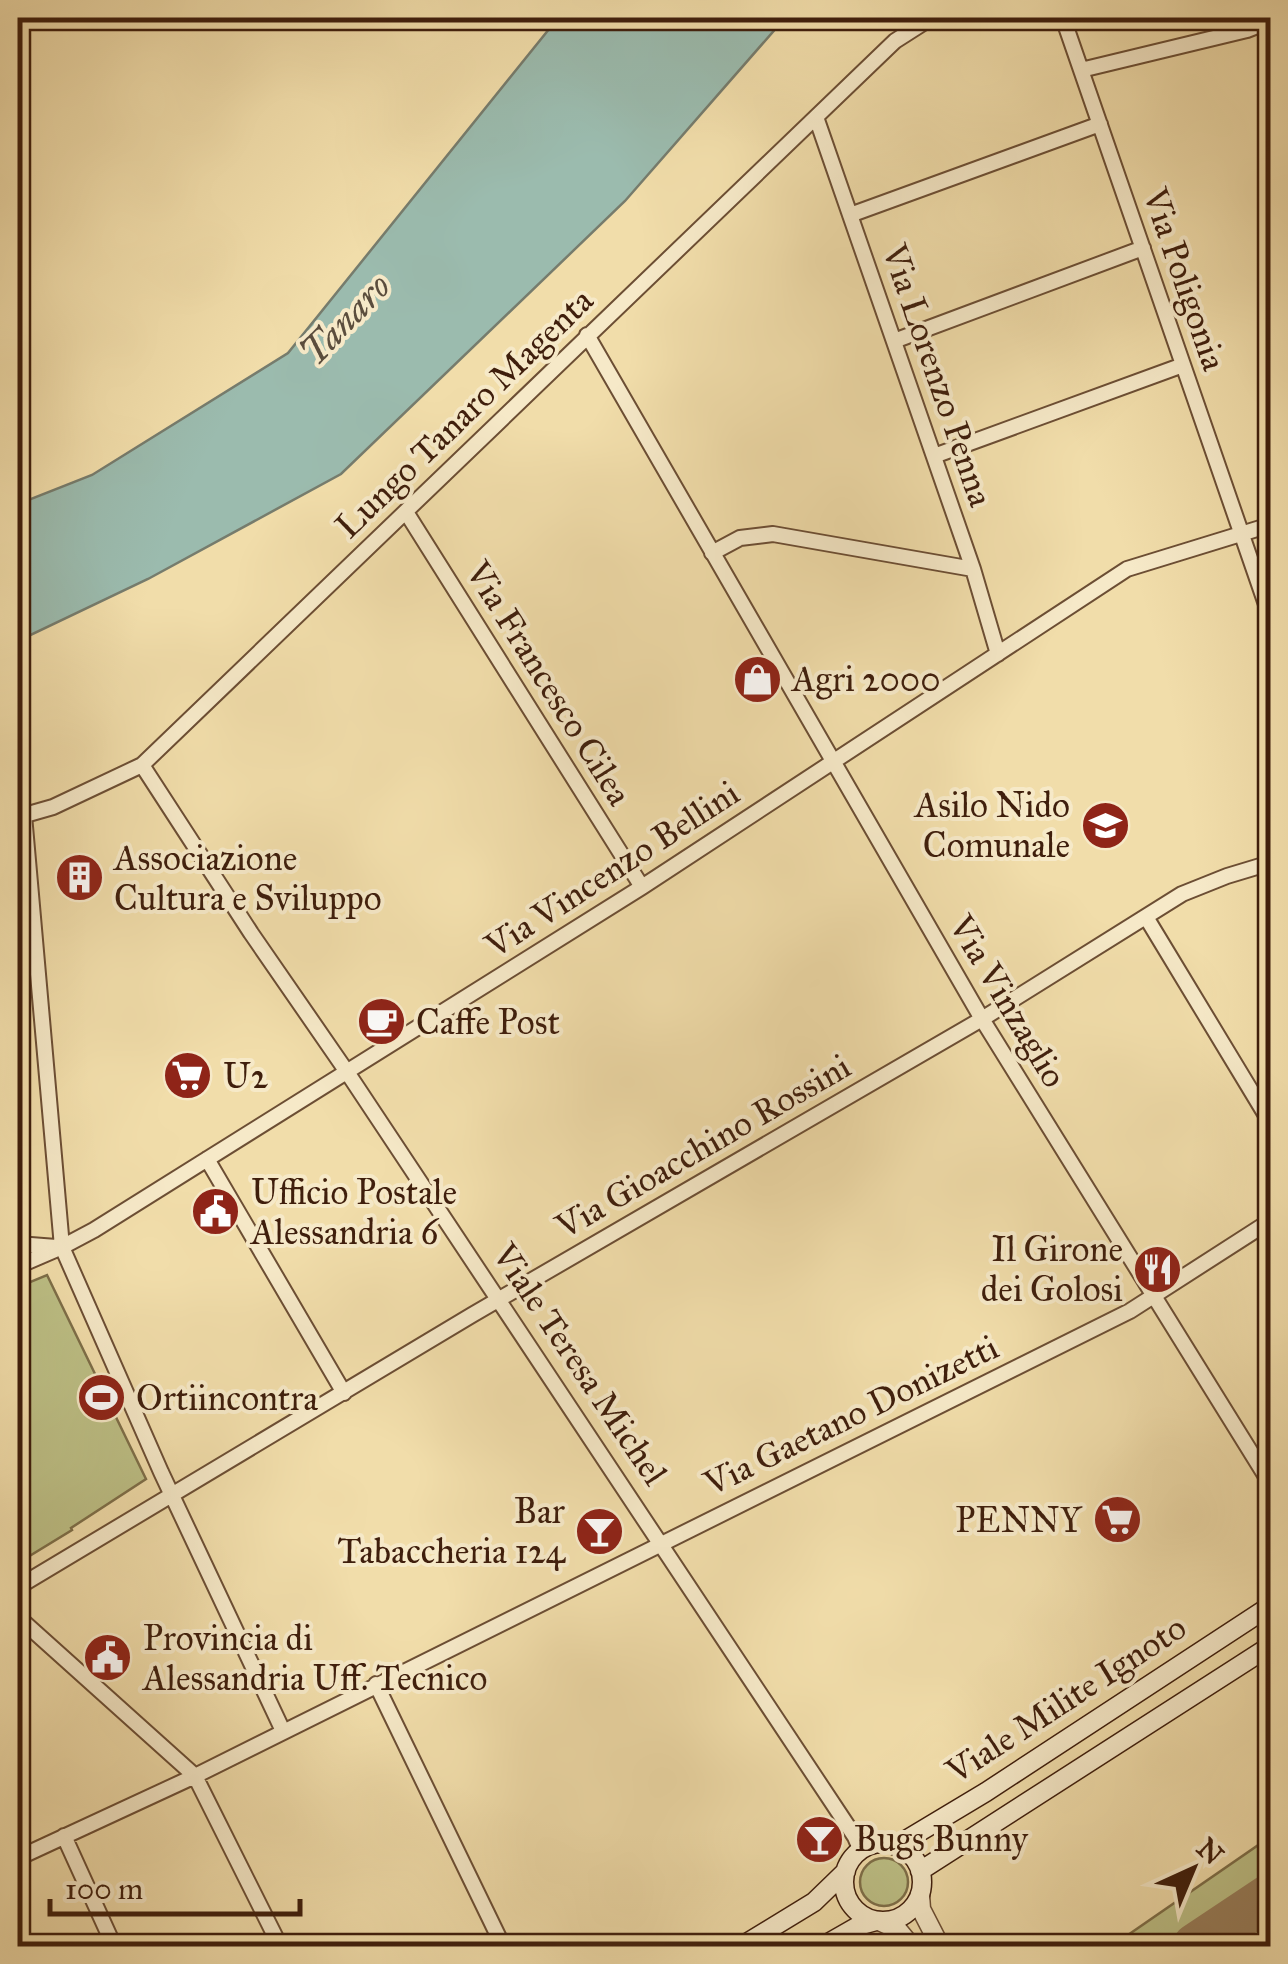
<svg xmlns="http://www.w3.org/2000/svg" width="1288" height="1964" font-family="'IM FELL Great Primer',serif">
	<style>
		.green { fill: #bdc086; stroke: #7e6f49; stroke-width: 2.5 }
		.water { fill: #9bbbae; stroke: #767c6d; stroke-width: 2.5 }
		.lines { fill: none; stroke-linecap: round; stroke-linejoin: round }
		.taxiway { stroke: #987e5b; stroke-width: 45 }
		.minor-casing { stroke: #6c4e34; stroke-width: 18 }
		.tertiary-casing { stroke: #6c4e34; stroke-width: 21 }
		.secondary-casing { stroke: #3f1e0c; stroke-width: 21 }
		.minor { stroke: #f6e9c8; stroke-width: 14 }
		.tertiary { stroke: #f6e9c8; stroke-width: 18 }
		.secondary { stroke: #f6e9c8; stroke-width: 18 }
		.labels { text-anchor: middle; stroke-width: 8; stroke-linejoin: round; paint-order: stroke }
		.street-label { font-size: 35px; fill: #3f1e0c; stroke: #f6e9c8 }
		.poi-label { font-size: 35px; fill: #3f1e0c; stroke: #f6e9c8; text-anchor: start }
		.water-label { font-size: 38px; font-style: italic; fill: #5b4d3d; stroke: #f6e9c8 }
	</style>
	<rect width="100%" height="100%" fill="#f1ddaa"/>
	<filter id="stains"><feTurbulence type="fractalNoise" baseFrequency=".002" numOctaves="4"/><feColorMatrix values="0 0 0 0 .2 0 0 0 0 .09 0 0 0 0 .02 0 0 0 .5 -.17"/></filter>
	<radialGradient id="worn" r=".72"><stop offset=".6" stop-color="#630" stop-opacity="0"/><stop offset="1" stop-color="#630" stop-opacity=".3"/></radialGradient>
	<path class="green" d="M47,1275L146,1479L71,1528L72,1530L18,1563V1287Z
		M1270,1837V1946H1112Z
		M860 1882a24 24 0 1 1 48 0a24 24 0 1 1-48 0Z"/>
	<path class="water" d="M558,18H785L625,201L341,474L148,579L18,641V504L92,475L288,353Z"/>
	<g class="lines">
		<path class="taxiway" d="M1195,1946L1270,1896"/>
		<defs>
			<path id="minor" d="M1063,18L1270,616
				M1081,70L1247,30L1270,21
				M816,117L973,569L998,654
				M850,215L1100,124
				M587,335L982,1019L1270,1483
				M894,341L1143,248
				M934,456L1183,365
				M406,512L642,887
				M712,553L740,538L773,534L973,569
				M142,765L251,933L347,1072L855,1837L861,1851
				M24,815L62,1247L161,1472L283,1731
				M18,817L53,807L142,765L895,41L931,18
				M1146,917L1270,1122
				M207,1159L344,1393
				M18,1244L56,1247
				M18,1266L62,1247L94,1230L642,887L1127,569L1270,525
				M18,1587L472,1315L982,1019L1182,894L1227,876L1270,863
				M18,1617L195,1776L280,1946
				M376,1684L503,1946
				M64,1836L114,1946
				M18,1858L195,1776L1130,1311L1270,1221"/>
			<path id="tertiary" d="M920,1895L921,1909L940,1946
				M879,1921L897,1929L911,1946"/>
			<path id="secondary" d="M844 1882a39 39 0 1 1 78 0a39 39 0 1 1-78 0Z
				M896,1846L986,1792L1270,1606
				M920,1871L1270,1646
				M742,1946L814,1902L846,1871
				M823,1946L858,1926L876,1921"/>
		</defs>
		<use href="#minor" class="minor-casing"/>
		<use href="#tertiary" class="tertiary-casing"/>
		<use href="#secondary" class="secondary-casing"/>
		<use href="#minor" class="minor"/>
		<use href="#tertiary" class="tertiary"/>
		<use href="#secondary" class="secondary"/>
	</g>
	<defs>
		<symbol id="shop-disc" viewBox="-11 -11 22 22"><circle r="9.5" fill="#8f2418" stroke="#f6e9c8"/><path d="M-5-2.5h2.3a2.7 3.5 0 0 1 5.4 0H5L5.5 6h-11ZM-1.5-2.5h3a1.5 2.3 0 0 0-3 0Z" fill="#fff"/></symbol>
		<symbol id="school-disc" viewBox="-11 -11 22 22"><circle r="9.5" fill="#8f2418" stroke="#f6e9c8"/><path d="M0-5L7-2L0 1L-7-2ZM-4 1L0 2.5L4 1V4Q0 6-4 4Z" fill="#fff"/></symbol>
		<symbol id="building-disc" viewBox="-11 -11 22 22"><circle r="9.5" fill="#8f2418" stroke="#f6e9c8"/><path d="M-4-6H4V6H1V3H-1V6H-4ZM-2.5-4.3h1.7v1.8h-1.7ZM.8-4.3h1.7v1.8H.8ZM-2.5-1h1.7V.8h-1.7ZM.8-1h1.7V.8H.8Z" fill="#fff"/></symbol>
		<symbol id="cafe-disc" viewBox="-11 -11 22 22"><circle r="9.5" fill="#8f2418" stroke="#f6e9c8"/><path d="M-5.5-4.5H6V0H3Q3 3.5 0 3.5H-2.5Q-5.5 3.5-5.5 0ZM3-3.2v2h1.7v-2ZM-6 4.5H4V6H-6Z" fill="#fff"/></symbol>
		<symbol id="supermarket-disc" viewBox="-11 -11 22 22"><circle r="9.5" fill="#8f2418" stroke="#f6e9c8"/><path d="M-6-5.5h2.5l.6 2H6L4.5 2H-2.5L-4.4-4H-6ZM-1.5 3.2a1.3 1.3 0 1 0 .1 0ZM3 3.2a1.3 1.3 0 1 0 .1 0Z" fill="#fff"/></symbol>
		<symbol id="civic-disc" viewBox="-11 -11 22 22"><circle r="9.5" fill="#8f2418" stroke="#f6e9c8"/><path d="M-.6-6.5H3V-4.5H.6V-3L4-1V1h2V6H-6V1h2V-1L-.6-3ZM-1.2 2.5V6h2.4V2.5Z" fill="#fff"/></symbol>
		<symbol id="restaurant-disc" viewBox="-11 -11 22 22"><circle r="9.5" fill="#8f2418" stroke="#f6e9c8"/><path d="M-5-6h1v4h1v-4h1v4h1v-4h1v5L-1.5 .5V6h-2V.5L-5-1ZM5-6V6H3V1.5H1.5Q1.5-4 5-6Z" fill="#fff"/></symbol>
		<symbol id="stadium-disc" viewBox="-11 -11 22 22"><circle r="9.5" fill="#8f2418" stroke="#f6e9c8"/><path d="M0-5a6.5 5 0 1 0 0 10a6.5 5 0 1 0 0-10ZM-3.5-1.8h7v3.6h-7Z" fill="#fff"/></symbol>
		<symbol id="bar-disc" viewBox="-11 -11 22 22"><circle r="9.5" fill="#8f2418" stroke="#f6e9c8"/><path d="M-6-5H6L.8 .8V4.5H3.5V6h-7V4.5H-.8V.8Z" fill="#fff"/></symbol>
	</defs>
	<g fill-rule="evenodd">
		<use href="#shop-disc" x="730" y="652" width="55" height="55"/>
		<use href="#school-disc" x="1078" y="798" width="55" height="55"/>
		<use href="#building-disc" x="52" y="850" width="55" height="55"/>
		<use href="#cafe-disc" x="354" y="994" width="55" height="55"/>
		<use href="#supermarket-disc" x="160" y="1048" width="55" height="55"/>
		<use href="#civic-disc" x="188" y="1184" width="55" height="55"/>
		<use href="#restaurant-disc" x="1130" y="1242" width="55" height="55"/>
		<use href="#stadium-disc" x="74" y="1370" width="55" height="55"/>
		<use href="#supermarket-disc" x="1090" y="1492" width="55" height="55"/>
		<use href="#bar-disc" x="572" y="1504" width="55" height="55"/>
		<use href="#civic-disc" x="80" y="1630" width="55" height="55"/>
		<use href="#bar-disc" x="792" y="1812" width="55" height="55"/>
	</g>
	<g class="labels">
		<g class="street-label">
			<text transform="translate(1185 279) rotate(71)" y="12">Via Poligonia</text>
			<text transform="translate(938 375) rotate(71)" y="12">Via Lorenzo Penna</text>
			<text transform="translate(464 413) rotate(-44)" y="12">Lungo Tanaro Magenta</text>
			<text transform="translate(549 683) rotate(58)" y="12">Via Francesco Cilea</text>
			<text transform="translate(612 869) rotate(-33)" y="12">Via Vincenzo Bellini</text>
			<text transform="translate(1008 1001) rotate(59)" y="12">Via Vinzaglio</text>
			<text transform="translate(703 1146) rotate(-30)" y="12">Via Gioacchino Rossini</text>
			<text transform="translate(580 1364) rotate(56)" y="12">Viale Teresa Michel</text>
			<text transform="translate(851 1415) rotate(-26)" y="12">Via Gaetano Donizetti</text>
			<text transform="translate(1066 1699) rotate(-33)" y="12">Viale Milite Ignoto</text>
		</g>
		<g class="poi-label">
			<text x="792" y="691">Agri 2000</text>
			<text x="1070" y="817" text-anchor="end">Asilo Nido<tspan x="1070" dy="40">Comunale</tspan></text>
			<text x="114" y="870">Associazione<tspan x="114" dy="40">Cultura e Sviluppo</tspan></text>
			<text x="416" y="1034">Caffe Post</text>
			<text x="223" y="1088">U2</text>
			<text x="251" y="1204">Ufficio Postale<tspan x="251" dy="40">Alessandria 6</tspan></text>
			<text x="1123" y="1261" text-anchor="end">Il Girone<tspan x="1123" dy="40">dei Golosi</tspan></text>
			<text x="136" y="1410">Ortiincontra</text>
			<text x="565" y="1523" text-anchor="end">Bar<tspan x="565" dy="40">Tabaccheria 124</tspan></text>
			<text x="1082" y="1532" text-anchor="end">PENNY</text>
			<text x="143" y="1650">Provincia di<tspan x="143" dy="40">Alessandria Uff. Tecnico</tspan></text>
			<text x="854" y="1851">Bugs Bunny</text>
		</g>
		<g class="water-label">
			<text transform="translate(345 319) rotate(-46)" y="13">Tanaro</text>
		</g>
	</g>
	<rect width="1288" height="1964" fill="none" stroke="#f1ddaa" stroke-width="60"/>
	<rect x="20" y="20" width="1248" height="1924" fill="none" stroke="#3f1e0c" stroke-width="5"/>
	<rect x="30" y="30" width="1228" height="1904" fill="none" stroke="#3f1e0c" stroke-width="2.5"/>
	<g transform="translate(1193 1869) rotate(44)" stroke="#f6e9c8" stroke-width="8" paint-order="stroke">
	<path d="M0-8L18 38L0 25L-18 38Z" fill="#3f1e0c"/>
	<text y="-15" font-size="28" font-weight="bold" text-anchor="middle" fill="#3f1e0c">N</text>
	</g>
	<path d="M50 1899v15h250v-15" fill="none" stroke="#3f1e0c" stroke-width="5"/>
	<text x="65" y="1899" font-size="30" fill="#3f1e0c" stroke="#f6e9c8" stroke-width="8" paint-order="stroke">100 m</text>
	<rect width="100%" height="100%" filter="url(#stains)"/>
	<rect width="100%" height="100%" fill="url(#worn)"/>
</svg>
